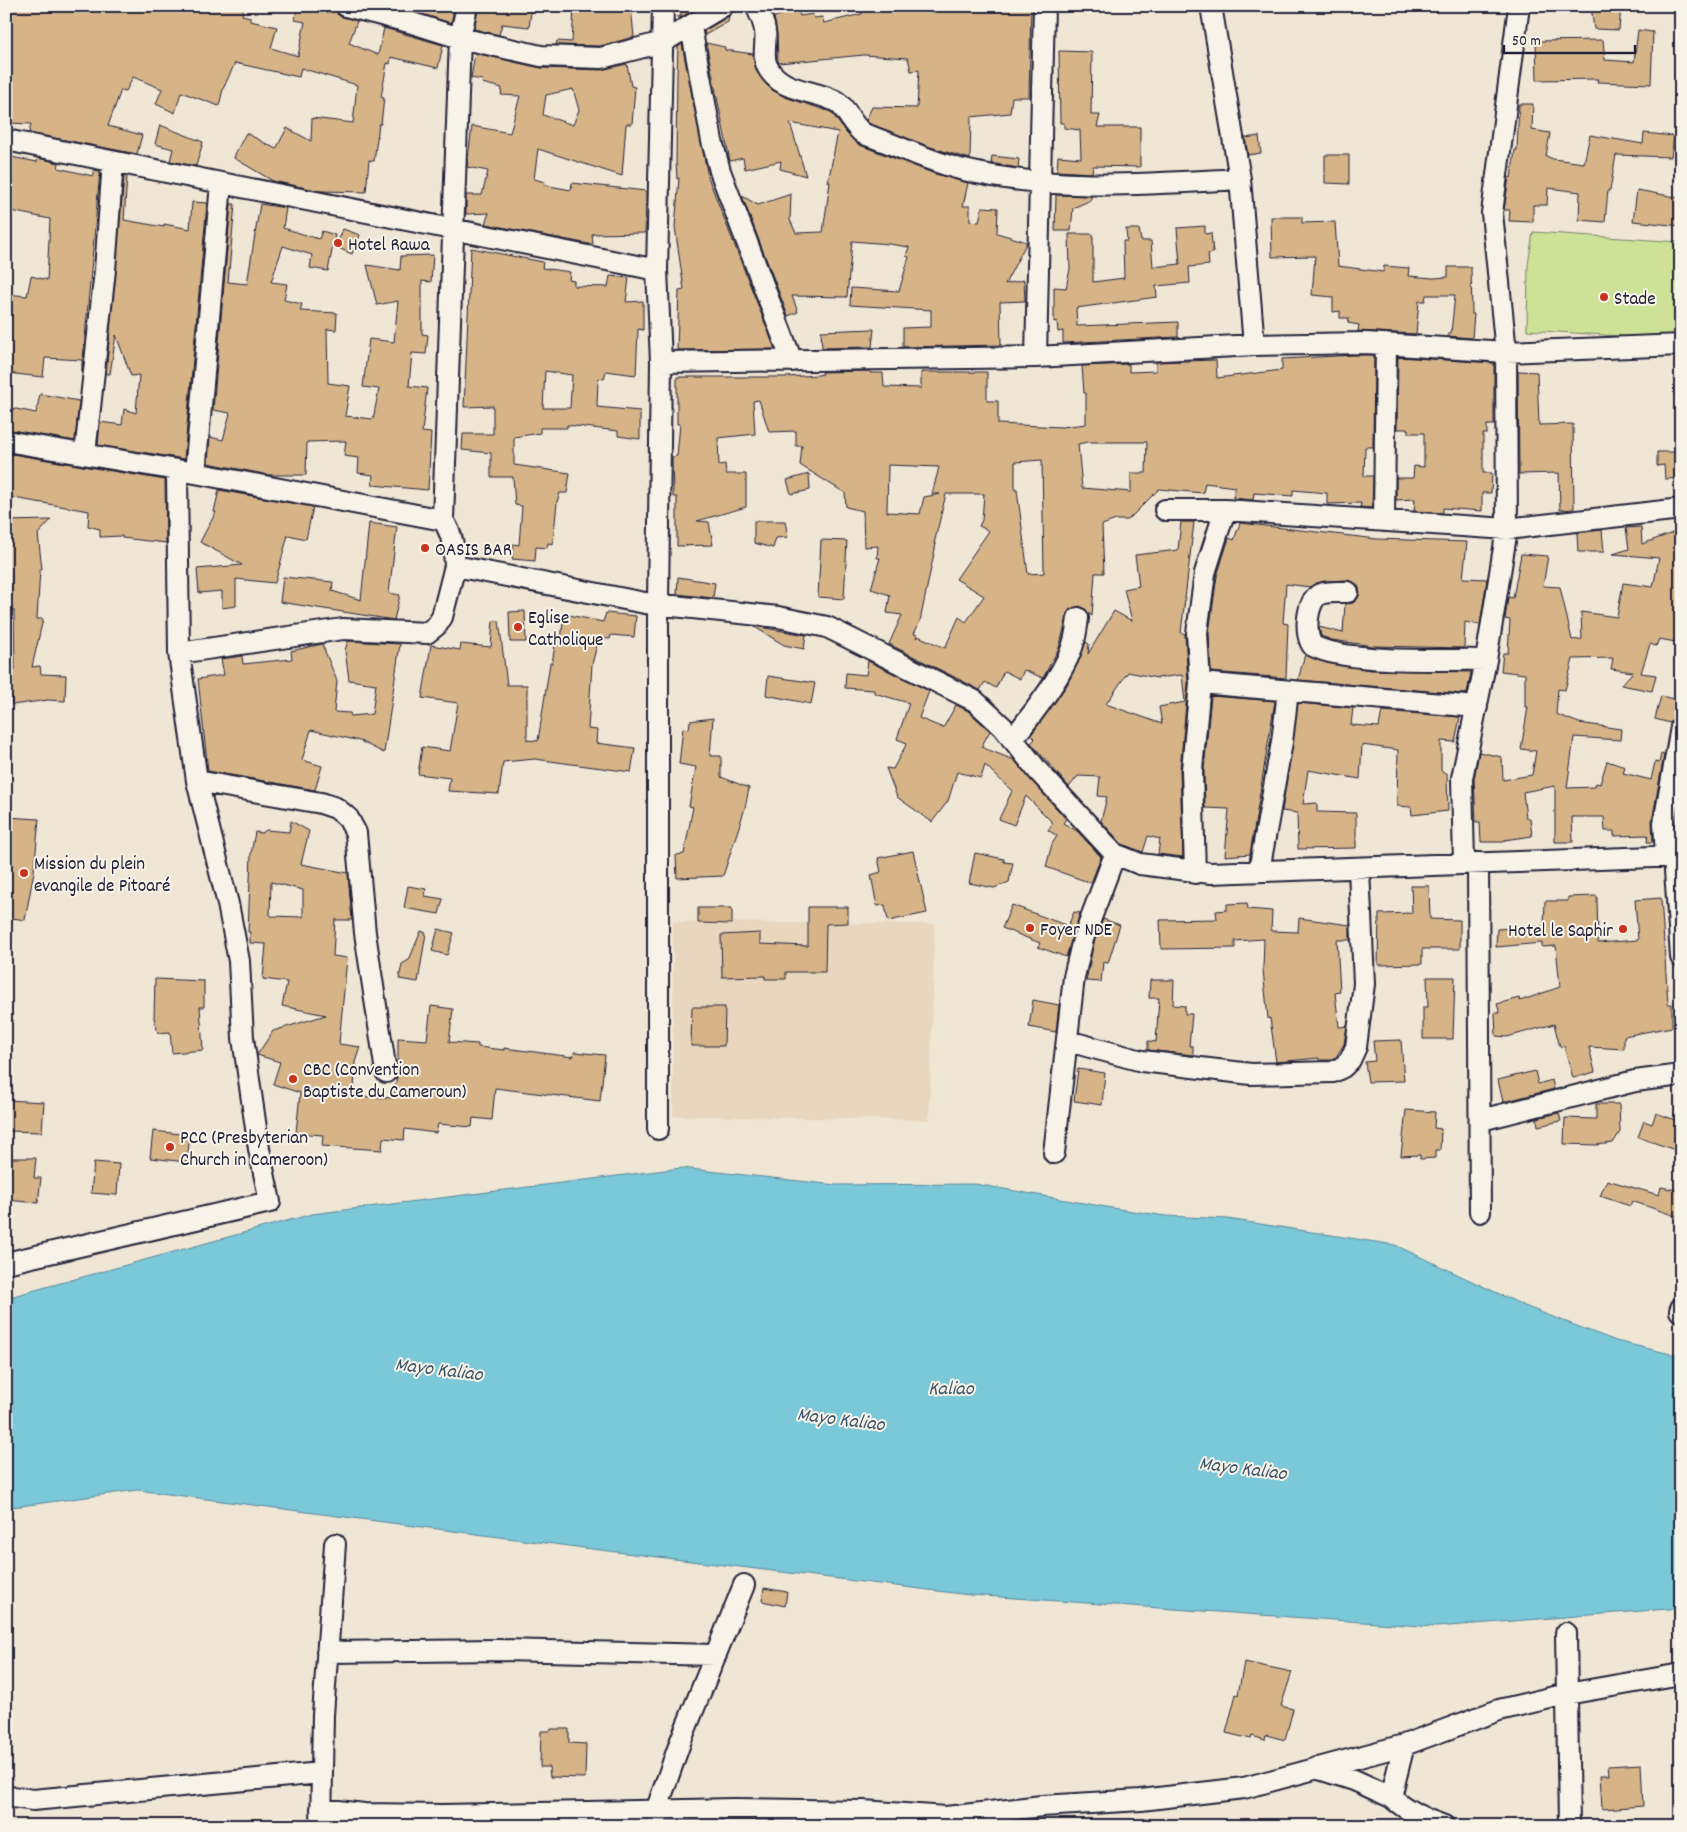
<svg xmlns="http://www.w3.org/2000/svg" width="1687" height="1832" font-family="Dekko,sans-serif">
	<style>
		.built { fill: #e8d7be }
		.green { fill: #cde297; stroke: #788269 }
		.water { fill: #7ac8d8; stroke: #578699 }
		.building { fill: #d6b488; stroke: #22223b; fill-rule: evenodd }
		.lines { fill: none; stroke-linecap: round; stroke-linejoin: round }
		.minor-casing { stroke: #22223b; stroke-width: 24 }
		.minor { stroke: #f7f3e8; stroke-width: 20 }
		.poi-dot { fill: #c8321e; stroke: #f7f3e8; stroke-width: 2 }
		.labels { text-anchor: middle; stroke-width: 4; stroke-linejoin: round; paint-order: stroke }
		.poi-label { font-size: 19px; fill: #22223b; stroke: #f7f3e8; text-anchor: start }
		.water-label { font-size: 20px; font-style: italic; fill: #3c546a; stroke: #f7f3e8 }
	</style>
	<rect width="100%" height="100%" fill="#f0e6d5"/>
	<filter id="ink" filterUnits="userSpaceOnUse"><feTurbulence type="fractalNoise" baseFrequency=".02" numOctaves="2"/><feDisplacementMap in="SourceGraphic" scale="10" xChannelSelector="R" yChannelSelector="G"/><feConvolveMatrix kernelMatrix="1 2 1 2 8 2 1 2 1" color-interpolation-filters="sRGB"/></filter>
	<g filter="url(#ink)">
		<path class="built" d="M673,922L935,924L929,1120L673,1116Z"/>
		<path class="green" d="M1533,232L1681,242V340L1527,330L1528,265Z"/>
		<path class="water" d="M681,1168L836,1185L975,1184L1112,1208L1166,1216L1228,1219L1395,1245L1527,1307L1616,1341L1671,1354H1681V1608L1436,1627L970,1595L584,1548L137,1490L6,1508V1298L312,1214Z"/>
		<path class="building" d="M6,6H244L242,15L250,17V21L277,27L271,48L298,56L305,22L295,20L297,6L327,11V6H334L338,15L357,21L349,43L378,55L384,28L443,45L438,68L391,57L390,64L387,63L381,97L384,98L381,124H379L374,161L369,160L366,192L320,191L273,181L234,158L236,152L246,133L276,149L287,128L311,141L312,118L353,123L357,85L301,68L299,77L235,63L223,89L219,106L181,92L175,113L156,104L162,89L133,77L126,91L121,90L108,126L142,135L137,154L29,133L31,124L6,123Z
			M395,6H455L451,23Z
			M479,6H532L529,27L502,24L499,35L474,29Z
			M631,6L634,37L600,46L556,45L557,41L572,42L574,7Z
			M680,6H700L678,19L677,17L681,16Z
			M871,6H1031L1029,97H1012L1010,113L971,117L970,159L930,147L870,124L866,120L872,107L917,108L919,70L911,71L908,58L864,55L779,63L778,61L777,34L774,17L798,10L800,16L813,14L814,18L822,17L824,23L862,14L861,8Z
			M1591,6H1621L1619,30L1594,29Z
			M729,16L728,22L705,35L704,31Z
			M1638,30L1653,32L1651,84L1597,82L1598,79L1537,80L1536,41L1603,40L1605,60L1634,62Z
			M706,43L725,47V50L753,54L757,72L772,90L785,97L831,112L847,134L860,145L935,174L968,183L963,206H970V221L979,222L982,207L998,208L997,233L1027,242L1005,284L1024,280L1025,301L1000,302L1001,345L903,347V328L931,327V310L850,305L851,288L899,291L909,257L906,256L909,247L889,244L852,241L847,297L792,296L798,312L788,316L742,196L758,205L791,194L790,220L796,233L823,232L830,182H828L838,132L790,123L806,176L780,169L781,161L745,169L743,158L730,161Z
			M682,44L708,177L775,349L677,350L679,291L684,290L675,227L679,178L677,179L676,161L677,73L678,47Z
			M1059,51L1092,52L1091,115H1100L1097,127H1140V167L1093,166L1092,173L1057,171L1058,156L1081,158L1080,130L1064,128V123H1060Z
			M475,53L541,68L601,70L627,64L631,86L635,87L632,124H626L622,176L538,149L534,179L545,182L544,185L571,190L572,183L646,191L645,233L592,234L593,244H589L485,224L489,213L466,214V195H482L488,171L467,167L472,126L510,133L520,96L501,95L502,88L482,83L483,80L471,78ZM573,89L579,110L573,125L543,115L546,95Z
			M1519,104H1533L1532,130L1550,133L1546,156L1553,159L1584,163L1590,135L1643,144L1644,133L1674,136L1671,157L1616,155L1610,190H1608L1605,222L1579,220L1580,192L1548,188L1547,205H1533V222L1509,221L1510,210H1504L1509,177L1511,178L1515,150H1517Z
			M160,125L203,142L196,166L170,161L173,149L155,144Z
			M1259,136L1261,153L1248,155L1245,138Z
			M1325,155H1349V184L1325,183Z
			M6,156L37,162L38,158L59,163L58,168L93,176L94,170L100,171L82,371V360L45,358L43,377L6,373V294L27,296L31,276L47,280L50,219L6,210Z
			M992,156L1019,159L1018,168L991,163Z
			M124,176H127L124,220L164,227V224L190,229L192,202L207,203L184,459L98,445L100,422L122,425L124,409L136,413L139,375L131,376L116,335L110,374H106Z
			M1637,190L1681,198V226L1633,221Z
			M1056,195L1091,196V200L1073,208L1071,231H1055Z
			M231,204H235L228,282L247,284L260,204L286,208L283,228L319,239L322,231L335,235L328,271L310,268L312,255L283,246L271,282L287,284L284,300L302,304L300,311L337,313L336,330L327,329L328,383L350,386L345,416L373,419L379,389L363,387L369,339L394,342L398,301L377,305L367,265L400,270L401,256L433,255L431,282L422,281V334L428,335L426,354L412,353L409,386L427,388L422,432L431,433L428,490L372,485L373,475L358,473L359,458L344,456L346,441L307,442L306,475H269L208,463L210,437L223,440L230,413L213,410Z
			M1271,217H1302V223L1335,222L1338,266L1383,272L1384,266L1409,268L1408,276L1433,278L1448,277V267H1471L1472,314H1474L1472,338L1447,336L1449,332L1451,333L1455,295H1426L1425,301H1419L1416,334L1358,331L1359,325L1348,323L1349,318H1340V311L1333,312V297L1312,295L1315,256L1272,257Z
			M1205,226V234L1211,233L1213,253L1208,254L1209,265L1189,267L1190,283L1156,286L1157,297L1076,308L1077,326L1178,322V337L1063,343V331L1058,332L1057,321L1054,322V287L1066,288L1070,269L1069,234H1093V282L1124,278L1123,241H1127L1126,229H1139L1141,241H1151L1153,267L1180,264L1177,228Z
			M343,229L360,235L352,254L336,247Z
			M471,248L543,262L542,268L570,272L569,280L574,281V286L608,287L610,276L629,278L626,302L643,301V330L638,329L636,375L606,371L604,379L598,378L597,407L640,411V439L618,436V431L567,425V428H540V433L514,437V465L570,473L567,493H560L557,502L553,544L548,543L547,548L536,547L535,561L512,559L513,544L519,545L522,506L515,505L513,477H491V453L462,450L463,434H493V406L464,407ZM545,371L572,375L570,408H543Z
			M874,329L872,347L822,348L821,331Z
			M1354,355H1374L1373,447H1365L1364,476H1373L1372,508L1360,507L1361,503L1327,504V493L1293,490V496L1254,493L1253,500L1233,498L1235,487L1205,483L1203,493L1159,489L1128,520H1116L1102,525L1104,573H1095L1092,616L1080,606L1069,610L1059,648L1043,678L1024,670L1020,679L1004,671L996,688L985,682L980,690L889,644L902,615L887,613L890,595L871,589L880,558H877L878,546L864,547L863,511L846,507L845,493L800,465L802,446H796V431L769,432L759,400L753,401L755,434L718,438L719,465L725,464L726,474H746V507L697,521L709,522L713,545L677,546V497H673L672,457L677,456L680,424H677V377H786L818,375L823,374L822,372L871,371L870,373H883L884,387L921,388V372H987V401H998V424L1062,427L1086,424V393H1084L1082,366L1129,364V372L1156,371V362L1216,360L1217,378L1282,370V359ZM1088,442H1147L1146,473H1131V492L1082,488L1078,444ZM1042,460L1044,573L1028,574L1017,490H1015V462ZM888,465L939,467L932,494H940L924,497L920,514L887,512ZM946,494H984L982,520L979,526L989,531L956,579L984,596L966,622L959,617L945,648L918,636L916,638L917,635L914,634L920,621L936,544H934Z
			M1398,357L1494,363V425H1487V434H1483V473H1492L1491,493H1482V511L1443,508V513L1414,511L1415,499L1396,500V478H1413L1414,466L1424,467V433H1408V429H1397Z
			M1518,371L1537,372L1539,425L1573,424L1574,509L1560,510L1559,473L1519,474Z
			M40,394L79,401L75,441L6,429V407L36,413Z
			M1657,452H1681V478L1665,479L1664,465L1657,466Z
			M6,453L165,480L166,543L122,538V536L100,537V529L88,526L89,511L8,497Z
			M809,474L810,490L791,494L787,480Z
			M219,490L313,507L306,539L288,535L275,583L236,579V606L222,608V591L199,593L197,569L242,565L200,542L216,512H214Z
			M51,520L38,534L42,569H40L37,619H43L32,667L40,666L41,674L66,675L65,701L48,700L12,705L8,670L15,669L14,610L6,609V521Z
			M754,521H785L788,537L776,538L773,548L754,543Z
			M1181,522H1194L1181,633L1185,634L1188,683L1180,769L1183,857L1158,854L1160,839L1148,836L1143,852L1122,844L1101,821L1107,797L1098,796L1100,777L1078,776L1069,787L1031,743L1035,739L1031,735L1067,685L1086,642L1089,644L1088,654L1114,611L1132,621L1124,589L1139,586L1135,555L1178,550ZM1128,672L1157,678L1182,675L1185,702L1159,707L1162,724L1106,704Z
			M369,523L397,527L389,593L400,595L394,620L280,602L283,577L333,582L332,591L361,600Z
			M1240,523L1377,539L1467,542L1463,578L1487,579L1480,625L1465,622L1464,648L1373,646L1332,640L1321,636L1319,627L1343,633L1345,604L1353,603L1358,598L1360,592L1358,586L1348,580L1324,581L1310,587L1286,584L1283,623L1288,624L1286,678L1211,672L1209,633L1217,576L1229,538L1234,540Z
			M1641,527L1642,544L1681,530V643L1659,639L1656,646L1650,644L1641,673L1656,675L1652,691L1621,685L1633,672L1611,669L1613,658L1573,659L1565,690L1558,689L1556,714L1579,723L1621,729L1620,740L1574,737L1567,788L1595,787L1596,783L1600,784L1607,761L1625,767L1623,773L1651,780L1655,762L1659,763L1661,754L1664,755L1652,821L1653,842H1647L1648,835L1614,836V831H1605L1604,817H1572L1573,842H1555V786L1523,792L1526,818H1530L1532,836L1504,840V842H1481L1480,822H1476L1474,779L1479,752L1502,757L1503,780L1532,775L1536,751L1521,749L1528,707H1525V674L1501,671L1503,653H1508L1510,620L1505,619L1508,597L1513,598L1521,554L1548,556L1543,586L1560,587L1572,640L1582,639L1581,612L1617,617L1623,583L1653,587L1659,558L1613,554L1629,549L1626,528Z
			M1602,530L1604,552H1578L1577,533Z
			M821,540L847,541L844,599L818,597Z
			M678,577L715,583L713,598L677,594Z
			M525,611L526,642H510L509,612Z
			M606,613L636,616L634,637L611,635L610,639L599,638L592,664L588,729L597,730L596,743L635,748L631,772L535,759L503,762L499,794L448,791L450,778L418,774L422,747L450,751L458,703L422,698L431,645L460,650L461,644L491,647L493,621H499L507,685H527V740L538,741L550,663H552L556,639L561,640L564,614L603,622Z
			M753,626L806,635L804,649L784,645Z
			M348,641L400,644L384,753L360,741L311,730L302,760L322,766L315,790L208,771L198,679L224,675L221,659L242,656L243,664L292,659L291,651L322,644L337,681L334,712L350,713L351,716L372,714L376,684L349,680L345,650Z
			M1305,654L1327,663L1371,670L1471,672L1467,693L1464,694L1298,680Z
			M868,661L929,691L919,718L943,728L956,705L968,711L990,731L981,747L1014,760L1066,819L1063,823L1077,831L1101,857L1091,883L1046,867L1052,844L1057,836L1048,830L1053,823L1026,796L1014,825L999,819L1012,791L985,765L981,778L957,772L948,801L932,822L897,797L886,768L893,769L907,743L897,739L909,703L874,693V690L845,688L846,673L866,675Z
			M768,676L815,683L811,704L766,695Z
			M1211,696L1275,701L1250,854L1225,856L1229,809L1205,808L1204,770Z
			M1661,696L1681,701V715L1677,716L1670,723L1655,719Z
			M1298,703L1353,708L1351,725L1379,727L1382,711L1460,717L1455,742L1441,741V770L1443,773H1447L1448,811L1412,815L1411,807L1397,806L1398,750L1362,745L1360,779L1308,770L1303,804L1317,803V812L1356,813V848L1298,849L1297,813L1282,811Z
			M713,718L710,756H721V777L749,788L745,808L723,876L677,878L676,855L684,854L693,807L689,806L696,767L679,764L683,728L689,729L690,721Z
			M1681,797V841L1677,842L1676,824Z
			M6,817L39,819L34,871L25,920L6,917Z
			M291,821L309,831L301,864L348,873L352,920H335L333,956L347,958L339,1044L360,1047L355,1062L354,1096L393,1098L398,1071V1038L427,1040L431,1006L453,1009L449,1042L478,1044V1047L504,1050V1048L573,1057L574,1052L605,1055L600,1101L495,1088L492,1120L473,1118L472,1127L438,1124L436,1133L405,1129L404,1140L383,1138L382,1150L322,1146L323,1135L296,1133L300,1093L273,1084L280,1062L257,1055L273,1031L326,1015L282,1006L287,982L263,979L266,944L250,943V932H248L251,854L255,832L262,833L266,830L289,832ZM271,882L303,890V917L270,916Z
			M913,851L927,913L888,921L885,905L877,906L871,875L881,872L878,858Z
			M975,853L1004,859V862L1013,863L1009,882L994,888L969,883Z
			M408,886L426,889L425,896L443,899L439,914L404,908Z
			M1411,886H1429L1430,919L1460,920V949H1422V964L1378,965L1379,914L1412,913Z
			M1597,896L1598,943L1638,940L1635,900L1661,898L1668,1004H1672V1027L1624,1036V1049L1589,1047L1595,1072L1573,1078L1564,1046L1560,1047L1554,1024L1507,1037L1496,1036L1495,1013H1500L1497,1004L1519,998L1520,1001L1560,987L1556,946L1542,947V943L1496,947L1497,929L1544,926L1545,901H1568V897Z
			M1247,903L1248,909L1272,911L1271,931L1298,932L1299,918L1350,925V940H1337L1340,992L1335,993L1339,1027L1347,1026L1344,1044L1336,1057L1330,1060H1319V1058L1276,1062L1270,1018L1268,1019L1263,970L1264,939L1235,941V948L1161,949L1160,920L1217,919L1216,911L1227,910V904Z
			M1012,905L1068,926L1074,912L1080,913L1066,957L1038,947L1040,943L1002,928Z
			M808,907H848V923L826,924L825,972H786V979H765V976L722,977L721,935L760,933V944L808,946Z
			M698,908H732V924L698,923Z
			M1103,919L1120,925L1108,963L1103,962L1101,982L1086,981L1094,942Z
			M438,929L454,933L447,955L432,951Z
			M421,931L426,933L418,982L399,979L402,964L409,960Z
			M1427,977H1455L1453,1039H1423V1007H1428Z
			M155,979L204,981V1007H200L203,1050L172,1053L170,1032L158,1033L154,1018Z
			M1150,980H1174L1173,1005L1185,1006V1014H1192L1189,1046H1193V1055L1148,1050V1041L1156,1042L1159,998H1149Z
			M1033,1000L1059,1005L1056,1032L1029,1027Z
			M692,1007H725L724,1046H691Z
			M1401,1040L1404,1081L1368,1082L1365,1062L1375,1061L1373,1041Z
			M1078,1069L1105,1073L1102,1105L1074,1101Z
			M1535,1071L1538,1084L1552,1080L1554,1089L1503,1102L1498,1080Z
			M6,1100L44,1102L42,1132L6,1131Z
			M1596,1104H1619L1620,1132L1613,1143L1597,1145L1564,1144L1565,1118L1596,1119Z
			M1406,1110L1435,1112L1434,1128L1441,1129L1440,1150H1435V1158L1420,1159V1155L1401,1156Z
			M1559,1113L1561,1121L1538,1126L1537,1118Z
			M1656,1113L1681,1122V1152L1638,1137L1644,1121L1652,1124Z
			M153,1131L190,1135L187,1162L150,1158Z
			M6,1158H36L34,1178H41L38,1203L6,1200Z
			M94,1162L119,1164L117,1195L91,1193Z
			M1607,1180L1659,1195L1661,1187L1681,1191V1218L1632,1201L1630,1206L1600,1196Z
			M764,1588L787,1592L785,1606L762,1601Z
			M1244,1662L1292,1672L1281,1706L1293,1709L1285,1740L1266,1735L1265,1740L1252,1736L1251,1739L1226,1733L1236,1694L1238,1695Z
			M551,1729H569V1743L586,1744L585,1778L550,1777L549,1767H540L541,1731H550Z
			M1641,1764L1643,1806L1602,1809L1600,1775H1609L1608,1766Z"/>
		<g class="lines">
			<defs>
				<path id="minor" d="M346,6L409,22L460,38L541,56L601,58L663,42L723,6
					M467,6L460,38L443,520C453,535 454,548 455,566L645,603L778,617L827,627L975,701L1003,727L1038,771L1115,854L1140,864L1211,873L1681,856
					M756,6C760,14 764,22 765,31C767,42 762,55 767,66C780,93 814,89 837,102C848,109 850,124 864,134C897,145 930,162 964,170C1054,192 1149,184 1240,179
					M1211,6L1240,179L1254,345
					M691,27L712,141L720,171L792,361
					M6,140L657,270
					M1036,357L1044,6
					M661,362L1036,357L1254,345L1366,343L1506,352L1681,345
					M6,441L195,473L443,520
					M85,454L105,270L113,162
					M195,473L221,184
					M1165,510H1225L1507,529L1681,509
					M1384,521L1386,344
					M1348,592C1339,592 1328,591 1320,594C1306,601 1304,636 1313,646C1349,664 1443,659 1486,660
					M179,653L343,629L427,633L437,625L442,617L455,566
					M1200,683L1477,707
					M1012,739C1032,716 1067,670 1074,641C1076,634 1077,626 1078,618
					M197,781L321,803L336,808L348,818L356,833L365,933L386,1072
					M1666,856L1664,823L1681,727
					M1674,856L1681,957
					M1464,863L1462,778L1486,660L1507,529L1506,352L1492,213L1519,6
					M1478,863L1480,1212
					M1259,871L1282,742L1288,691
					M1195,873L1192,770L1200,683L1197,633L1205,573L1225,510
					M1068,1041L1142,1061L1251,1074L1333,1072L1343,1067L1350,1060L1356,1047L1364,984L1359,868
					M1481,1120L1635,1081L1681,1075
					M658,1129V604L661,362L657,270L663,6
					M1054,1153L1074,977L1083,939L1115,854
					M6,1263L270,1202L259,1149L243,1038L239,961L228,904L197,781L179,653L177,470
					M1680,1311L1681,1308
					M1566,1633L1569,1826
					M327,1652L498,1650L716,1655
					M1404,1745L1391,1797C1407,1811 1423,1819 1444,1826
					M1316,1768L1354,1780L1391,1797
					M6,1796L33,1800L321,1773
					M321,1809L364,1814L443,1815L734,1809L863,1811L946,1817L1042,1806L1141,1800L1244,1788L1404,1745L1499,1710L1567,1694L1681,1674
					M321,1826L323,1715L335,1544
					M656,1826V1811L681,1740L744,1585"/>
			</defs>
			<use href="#minor" class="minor-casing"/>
			<use href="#minor" class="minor"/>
		</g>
	</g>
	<g class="poi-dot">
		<circle cx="338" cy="243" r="5"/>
		<circle cx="1604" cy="297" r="5"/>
		<circle cx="425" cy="548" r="5"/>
		<circle cx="518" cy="627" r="5"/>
		<circle cx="24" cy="873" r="5"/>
		<circle cx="1030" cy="928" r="5"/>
		<circle cx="1623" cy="929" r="5"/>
		<circle cx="293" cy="1079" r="5"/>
		<circle cx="170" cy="1147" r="5"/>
	</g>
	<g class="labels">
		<g class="poi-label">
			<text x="348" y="250">Hotel Rawa</text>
			<text x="1614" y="304">Stade</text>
			<text x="435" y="555">OASIS BAR</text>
			<text x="528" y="623">Eglise<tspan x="528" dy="22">Catholique</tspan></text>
			<text x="34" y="869">Mission du plein<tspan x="34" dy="22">evangile de Pitoaré</tspan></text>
			<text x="1040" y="935">Foyer NDE</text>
			<text x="1613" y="936" text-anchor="end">Hotel le Saphir</text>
			<text x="303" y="1075">CBC (Convention<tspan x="303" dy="22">Baptiste du Cameroun)</tspan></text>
			<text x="180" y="1143">PCC (Presbyterian<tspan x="180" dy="22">Church in Cameroon)</tspan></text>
		</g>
		<g class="water-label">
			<text transform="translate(439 1368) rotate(7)" y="7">Mayo Kaliao</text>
			<text x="951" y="1394">Kaliao</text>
			<text transform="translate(841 1418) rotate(7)" y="7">Mayo Kaliao</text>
			<text transform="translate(1243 1467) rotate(7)" y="7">Mayo Kaliao</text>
		</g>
	</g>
	<rect width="1687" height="1832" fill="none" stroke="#f7f3e8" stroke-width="25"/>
	<rect x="12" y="12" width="1662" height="1807" fill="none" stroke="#22223b" stroke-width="2" filter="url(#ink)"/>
	<path d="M1504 45v8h131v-8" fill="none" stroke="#22223b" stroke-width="2.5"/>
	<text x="1512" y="45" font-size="15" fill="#22223b" stroke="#f7f3e8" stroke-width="4" paint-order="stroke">50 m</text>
</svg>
